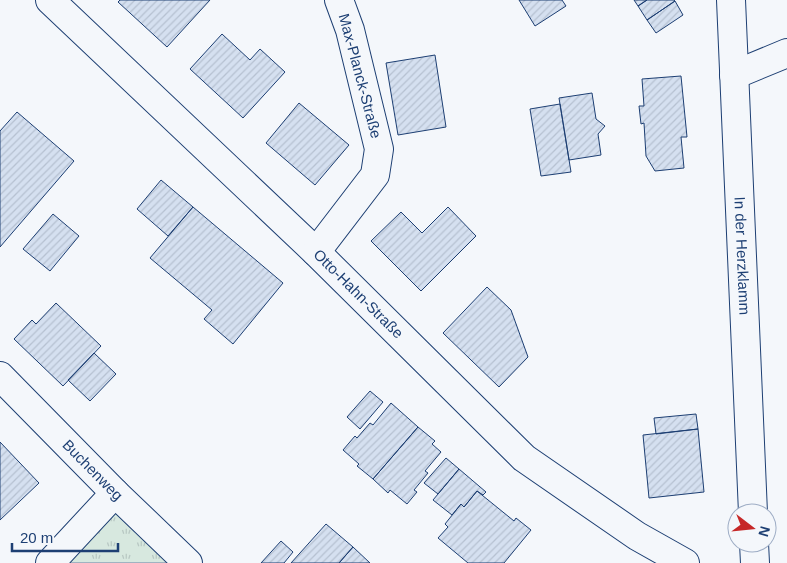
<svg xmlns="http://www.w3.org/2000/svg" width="787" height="563" font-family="Helvetica,sans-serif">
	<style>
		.park { fill: url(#park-tufts); stroke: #687fa3 }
		.building { fill: url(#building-hatch); stroke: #1d3f73 }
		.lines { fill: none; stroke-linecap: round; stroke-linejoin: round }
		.minor-casing { stroke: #1d3f73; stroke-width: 30 }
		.minor { stroke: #f4f7fb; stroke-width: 28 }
		.labels { text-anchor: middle; stroke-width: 4; stroke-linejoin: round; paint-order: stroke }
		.street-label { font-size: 15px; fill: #1d3f73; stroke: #f4f7fb }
	</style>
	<defs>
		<pattern id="park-tufts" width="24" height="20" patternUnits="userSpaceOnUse" patternTransform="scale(1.25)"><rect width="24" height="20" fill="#d7e8df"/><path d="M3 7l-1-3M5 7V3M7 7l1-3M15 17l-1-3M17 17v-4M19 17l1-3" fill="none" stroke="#b8c8c3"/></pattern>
		<pattern id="building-hatch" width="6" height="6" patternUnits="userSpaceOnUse" patternTransform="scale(1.25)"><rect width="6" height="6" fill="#d5e0f0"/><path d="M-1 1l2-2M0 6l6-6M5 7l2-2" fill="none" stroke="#b6c1d1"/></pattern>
	</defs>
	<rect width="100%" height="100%" fill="#f4f7fb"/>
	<path class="park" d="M115,493L188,563H50Z"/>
	<path class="building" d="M120,0H210L167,47L118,2Z
		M519,0H562L566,6L535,26Z
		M634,0H647L638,6Z
		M647,0H674L675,1L647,20L638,6Z
		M675,1L683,15L656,33L647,20Z
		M222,34L250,60L260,49L285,72L243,118L190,69Z
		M435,55L446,127L398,135L386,63Z
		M681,76L687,137H681L684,168L655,171L646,156L644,123L641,124L639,106H644L642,79Z
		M592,93L596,119L605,126L598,134L601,155L569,160L559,98Z
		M299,103L349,145L315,185L266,143Z
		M560,104L571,172L541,176L530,109Z
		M17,112L74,161L0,247V131Z
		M161,180L193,207L168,236L137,209Z
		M193,207L283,283L233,344L204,319L212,310L150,258Z
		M448,207L476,236L421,291L371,241L401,212L422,233Z
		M53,214L79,236L50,271L23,249Z
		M487,287L511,310L528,357L499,387L443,333Z
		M56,303L101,346L63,386L14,339L32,320L36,324Z
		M94,353L116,374L90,401L68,380Z
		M370,391L383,402L360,429L347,417Z
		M391,403L418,427L373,479L357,466L359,464L343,450L355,436L357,438L370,423L373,425Z
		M696,414L698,429L656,434L654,418Z
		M418,427L435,441L432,444L441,452L425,471L428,473L414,490L417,492L407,504L390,490L388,493L373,479Z
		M698,429L704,492L649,498L643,435Z
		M0,442L39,483L0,520Z
		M446,458L459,469L438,494L424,483Z
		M459,469L486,492L483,495L477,491L464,507L461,504L452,515L433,500Z
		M477,491L514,521L516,518L531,530L504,563H468L438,538L448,527L445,524L461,504L464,507Z
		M326,524L353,547L339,563H291Z
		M281,541L293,552L284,563H261Z
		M353,547L370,563H339Z"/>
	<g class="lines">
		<defs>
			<g id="minor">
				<path id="s1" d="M50,0L316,252L524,458L637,536L685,563"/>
				<path id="s2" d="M731,0L753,513"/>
				<path d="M734,75L787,53"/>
				<path d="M316,252L375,175L379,149L350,30L339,0"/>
				<path id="s3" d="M0,376L115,493L188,563"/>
				<path d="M754,543L755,563"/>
				<path d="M50,563L115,493"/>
			</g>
		</defs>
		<use href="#minor" class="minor-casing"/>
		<use href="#minor" class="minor"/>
	</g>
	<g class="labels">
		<g class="street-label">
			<text transform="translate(360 76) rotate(75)" y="5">Max-Planck-Straße</text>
			<text dy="5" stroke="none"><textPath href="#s2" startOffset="256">In der Herzklamm</textPath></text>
			<text dy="5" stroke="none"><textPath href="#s1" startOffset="426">Otto-Hahn-Straße</textPath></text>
			<text dy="5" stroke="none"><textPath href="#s3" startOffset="132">Buchenweg</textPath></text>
		</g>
	</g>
	<g transform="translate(752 528) rotate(106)"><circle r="24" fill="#f4f7fb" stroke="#9eadc5"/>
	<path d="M0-4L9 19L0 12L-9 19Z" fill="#c62828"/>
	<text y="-8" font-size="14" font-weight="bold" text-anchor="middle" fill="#1d3f73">N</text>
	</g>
	<path d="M12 543v8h106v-8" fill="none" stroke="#1d3f73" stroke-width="2.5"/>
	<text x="20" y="543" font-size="15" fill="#1d3f73" stroke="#f4f7fb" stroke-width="4" paint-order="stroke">20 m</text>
</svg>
